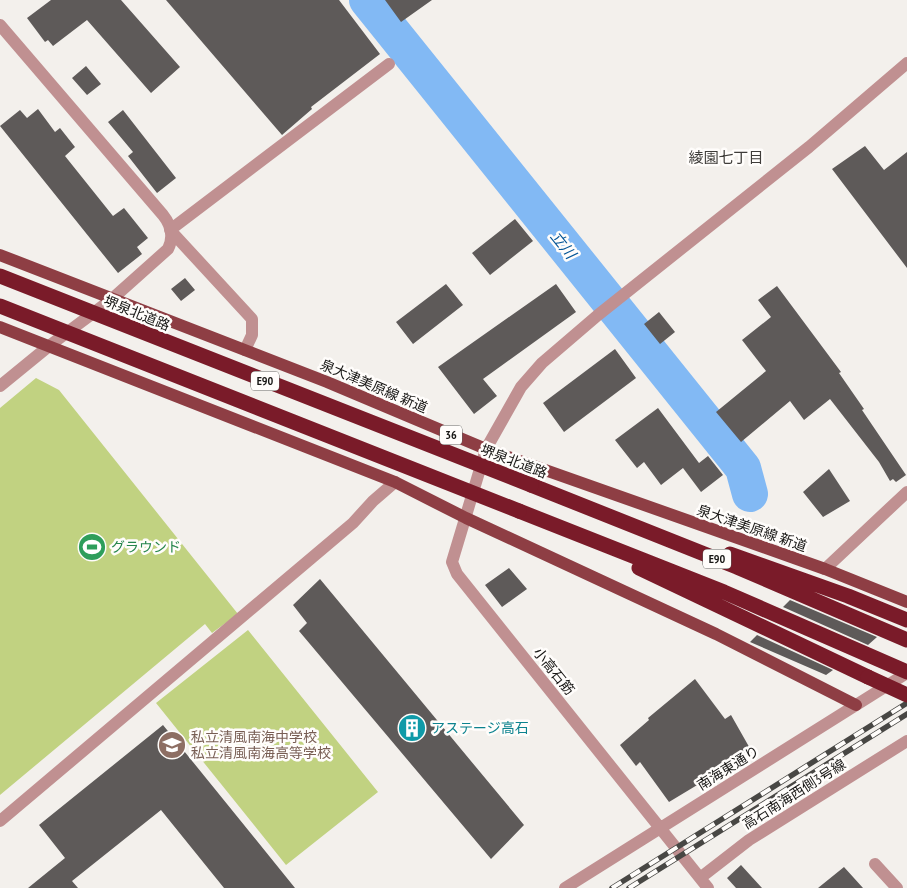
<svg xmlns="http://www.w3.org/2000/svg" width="907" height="888" font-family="'PT Sans Narrow','Noto Sans JP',sans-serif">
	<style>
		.green { fill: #c1d281 }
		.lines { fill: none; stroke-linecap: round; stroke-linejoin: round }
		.river { stroke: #82b9f4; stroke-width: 36 }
		.building { fill: #5e5a59 }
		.minor { stroke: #c09091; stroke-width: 12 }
		.major { stroke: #8e3e44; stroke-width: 12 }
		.highway { stroke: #7a1b29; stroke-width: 15 }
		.rail-casing { stroke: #484744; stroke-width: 5.5 }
		.rail { stroke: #fffdfb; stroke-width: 4; stroke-dasharray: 11; stroke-linecap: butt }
		.highway-bridge { stroke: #7a1b29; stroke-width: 15 }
		.labels { text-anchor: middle; stroke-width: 5; stroke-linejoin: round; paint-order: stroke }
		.shield { fill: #fffdfb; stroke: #5d5c5a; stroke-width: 1 }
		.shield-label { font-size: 12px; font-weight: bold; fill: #181715 }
		.street-label { font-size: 14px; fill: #181715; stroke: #fffdfb }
		.leisure-label { font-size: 14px; fill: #27864d; stroke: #fffdfb; text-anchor: start }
		.culture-label { font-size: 14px; fill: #0d838f; stroke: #fffdfb; text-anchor: start }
		.education-label { font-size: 14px; fill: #785e54; stroke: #fffdfb; text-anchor: start }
		.neighbourhood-label { font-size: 15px; fill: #3f3d3a; stroke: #fffdfb }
		.water-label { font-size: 15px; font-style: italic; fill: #045597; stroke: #fffdfb }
	</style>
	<rect width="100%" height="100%" fill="#f3f0ec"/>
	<path class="green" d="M36,378L59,390L238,614L212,633L205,624L0,795V408Z
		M248,630L378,792L286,865L156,703Z"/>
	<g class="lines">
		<path class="river" d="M367,0L743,468L750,494"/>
	</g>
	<path class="building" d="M51,0H121L180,67L151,93L87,20L53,46L48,40L45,42L27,18Z
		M166,0H339L380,54L311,107L312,109L282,135Z
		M385,0H432L401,22Z
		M86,66L101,84L87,95L72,78Z
		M38,109L55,132L60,128L75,147L65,156L113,216L124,208L148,238L137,247L142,254L118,273L0,126L20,110L27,118Z
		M123,110L176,178L157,193L128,156L133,152L108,122Z
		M865,146L884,170L907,152V268L832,169Z
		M515,219L533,241L490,275L472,253Z
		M185,278L195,290L181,301L171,289Z
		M446,284L463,305L413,344L396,322Z
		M556,284L576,312L483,379L497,396L474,414L438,367Z
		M777,286L841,372L839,373L864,409L862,410L906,475L896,482L893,479L890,481L879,462L830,399L804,420L790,401L741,442L716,412L766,371L742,340L771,317L758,300Z
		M659,312L675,332L660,344L644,324Z
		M615,349L636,378L564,432L543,403Z
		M658,408L699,463L708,456L723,475L701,492L683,468L661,485L644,462L637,468L615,440Z
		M829,469L850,501L823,517L803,492Z
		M509,568L527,589L502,607L485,585Z
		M320,579L524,825L491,859L299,631L307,623L293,605Z
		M790,600L877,637L868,645L783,607Z
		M757,635L833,670L826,675L750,642Z
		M695,679L725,719L731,715L752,752L669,802L640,762L636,766L620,745L649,720L648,718Z
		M163,725L295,888H224L161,810L72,881L78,888H28L65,858L39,825Z
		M741,865L762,888H736L727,878Z
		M844,867L863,888H818Z"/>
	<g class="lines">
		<path class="minor" d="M0,25L163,215C171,225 174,237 168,249L112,299L49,346L0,386
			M170,230L389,64
			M170,230L252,319V335L245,350
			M825,569L907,492
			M0,821L353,523L373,501L395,482
			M875,864L897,888
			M700,878L749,840L907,741
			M565,888L907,673
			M708,888L457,574L452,562L486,449L521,387L542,363L598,315L809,147L907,63"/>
		<path class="major" d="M0,255L327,382L486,449L825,569L907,602
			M0,327L395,482L466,518L716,634L856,705"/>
		<path class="highway" d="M531,485L737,567L907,640
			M519,511L724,592L907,672
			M730,554L848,596L907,620
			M639,568L868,677"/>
		<defs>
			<path id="rail" d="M612,888L907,703
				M629,888L907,714"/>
		</defs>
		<use href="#rail" class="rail-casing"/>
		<use href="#rail" class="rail"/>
		<path class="highway-bridge" d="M0,276L531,485
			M0,306L519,511
			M868,677L907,695"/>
	</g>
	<defs>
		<symbol id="stadium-disc" viewBox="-11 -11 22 22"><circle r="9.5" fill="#2e9e5b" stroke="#fffdfb"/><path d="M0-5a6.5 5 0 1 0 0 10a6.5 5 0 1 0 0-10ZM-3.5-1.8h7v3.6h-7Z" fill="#fff"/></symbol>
		<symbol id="building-disc" viewBox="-11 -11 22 22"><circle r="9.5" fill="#0f9aa8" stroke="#fffdfb"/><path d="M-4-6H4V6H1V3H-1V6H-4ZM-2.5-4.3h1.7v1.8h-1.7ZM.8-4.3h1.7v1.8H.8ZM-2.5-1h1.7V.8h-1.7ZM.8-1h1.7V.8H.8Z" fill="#fff"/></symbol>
		<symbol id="school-disc" viewBox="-11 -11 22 22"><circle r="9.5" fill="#8d6e63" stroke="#fffdfb"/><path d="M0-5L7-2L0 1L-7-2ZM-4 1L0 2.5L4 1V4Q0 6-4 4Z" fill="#fff"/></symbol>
	</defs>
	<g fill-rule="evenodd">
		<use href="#stadium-disc" x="76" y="531" width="32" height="32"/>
		<use href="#building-disc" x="396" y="712" width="32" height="32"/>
		<use href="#school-disc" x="156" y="729" width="32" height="32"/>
	</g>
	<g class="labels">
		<g class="shield">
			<rect x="251" y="371.5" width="28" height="19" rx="4"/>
			<rect x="440" y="425.5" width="22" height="19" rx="4"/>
			<rect x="703" y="549.5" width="28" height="19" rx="4"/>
		</g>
		<g class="shield-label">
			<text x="265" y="385">E90</text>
			<text x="451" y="439">36</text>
			<text x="717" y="563">E90</text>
		</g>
		<g class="street-label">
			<text transform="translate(137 313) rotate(22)" y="5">堺泉北道路</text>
			<text transform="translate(374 386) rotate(23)" y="5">泉大津美原線 新道</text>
			<text transform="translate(514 461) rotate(21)" y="5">堺泉北道路</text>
			<text transform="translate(752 528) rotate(19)" y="5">泉大津美原線 新道</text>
			<text transform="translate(554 671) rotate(51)" y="5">小高石筋</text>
			<text transform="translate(728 768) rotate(-32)" y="5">南海東通り</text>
			<text transform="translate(794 794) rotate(-32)" y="5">高石南海西側3号線</text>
		</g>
		<g class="leisure-label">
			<text x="111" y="552">グラウンド</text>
		</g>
		<g class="culture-label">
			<text x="431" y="733">アステージ高石</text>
		</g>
		<g class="education-label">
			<text x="191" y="742">私立清風南海中学校<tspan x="191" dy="16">私立清風南海高等学校</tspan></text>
		</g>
		<g class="neighbourhood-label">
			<text x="726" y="163">綾園七丁目</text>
		</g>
		<g class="water-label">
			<text transform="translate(563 245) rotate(51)" y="5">立川</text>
		</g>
	</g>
</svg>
